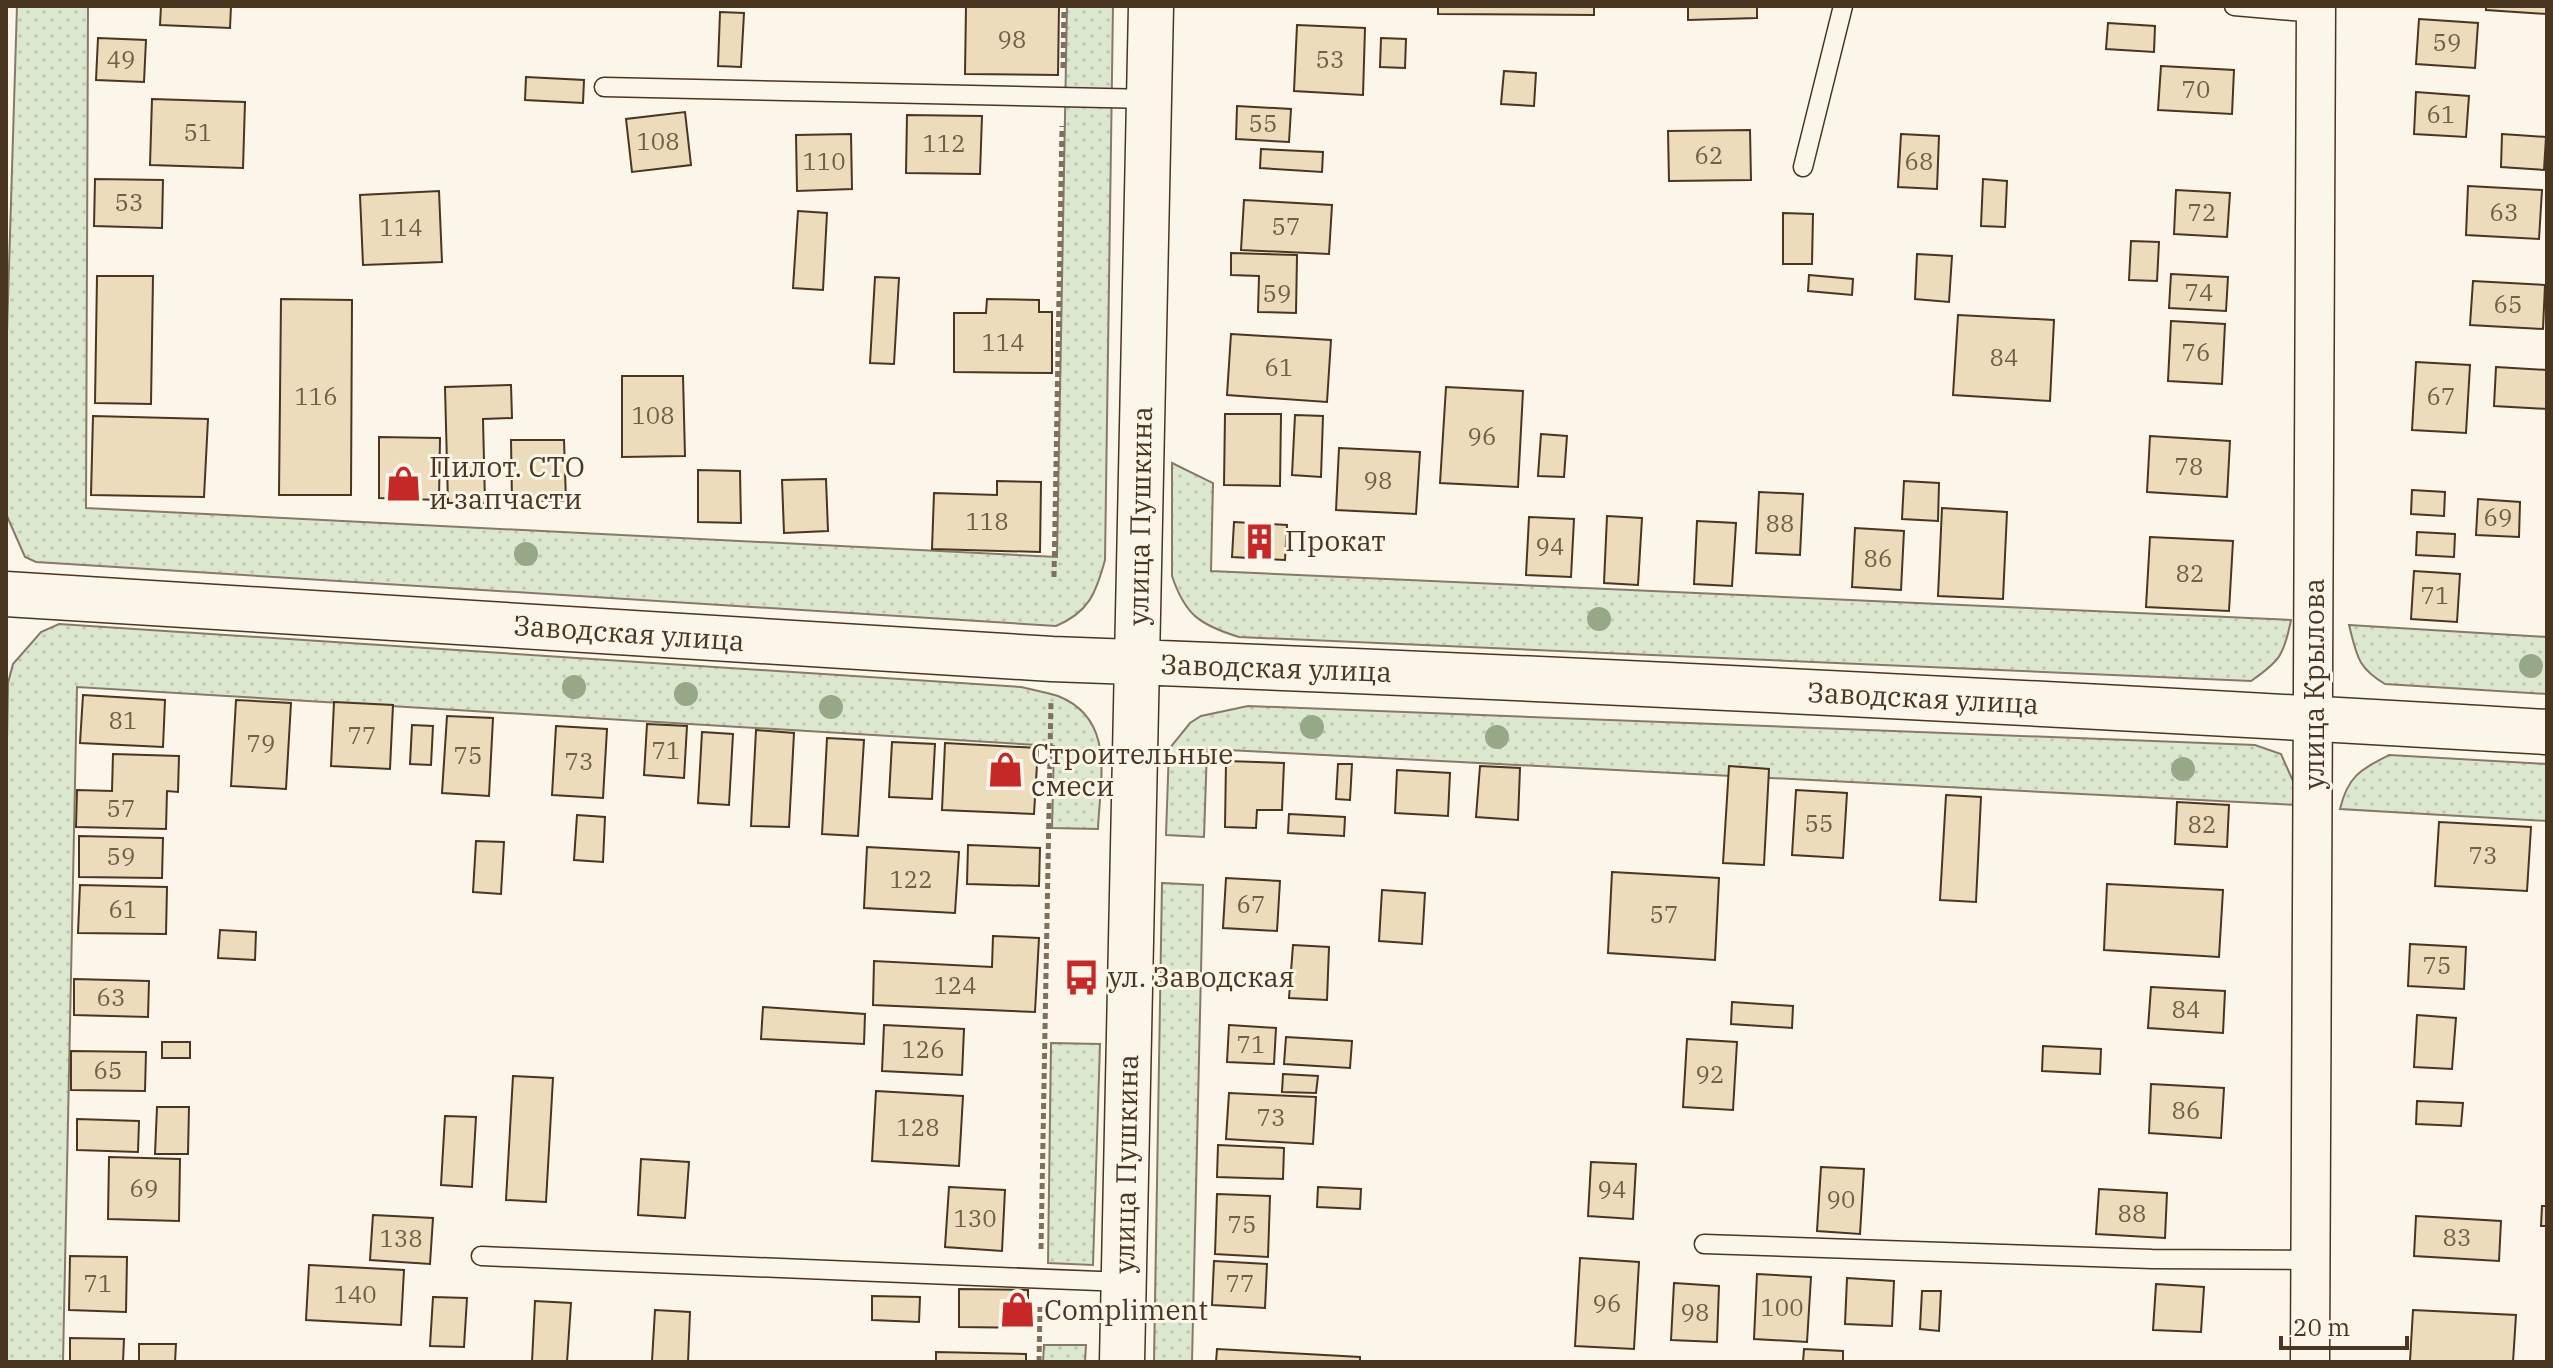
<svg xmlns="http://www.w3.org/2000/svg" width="2553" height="1368" font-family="'IBM Plex Serif',serif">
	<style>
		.grass { fill: url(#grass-dots); stroke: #887966; stroke-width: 2 }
		.building { fill: #ecdcbc; stroke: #4a3520; stroke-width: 2 }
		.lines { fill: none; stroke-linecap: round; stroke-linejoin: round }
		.service-casing { stroke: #4a3520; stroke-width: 21 }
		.minor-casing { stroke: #4a3520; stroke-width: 41 }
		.secondary-casing { stroke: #4a3520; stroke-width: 47 }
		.path { stroke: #7f6f5c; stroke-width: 5; stroke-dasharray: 6 4; stroke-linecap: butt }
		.service { stroke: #fbf6e9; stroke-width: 18 }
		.minor { stroke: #fbf6e9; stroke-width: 38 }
		.secondary { stroke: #fbf6e9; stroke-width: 44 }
		.tree { fill: #96a887 }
		.labels { text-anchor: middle; stroke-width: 6; stroke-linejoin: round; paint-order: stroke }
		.number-label { font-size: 24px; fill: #725f47 }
		.poi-label { font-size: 28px; fill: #4a3520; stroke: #fbf6e9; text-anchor: start }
		.street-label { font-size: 28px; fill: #4a3520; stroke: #fbf6e9 }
	</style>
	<defs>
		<pattern id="grass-dots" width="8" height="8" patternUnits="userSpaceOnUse" patternTransform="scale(2)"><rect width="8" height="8" fill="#dce7d0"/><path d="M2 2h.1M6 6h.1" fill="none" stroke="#bec7b2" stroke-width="1.8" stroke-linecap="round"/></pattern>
	</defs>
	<rect width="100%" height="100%" fill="#fbf6e9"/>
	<path class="grass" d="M17,6H88L86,508L1057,557L1067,6H1113L1105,560C1096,593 1089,612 1056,626L36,562L25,557L6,514V365Z
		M1172,463L1213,483L1211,571L2291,620C2284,655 2280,661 2251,681L1239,637C1200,625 1185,615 1172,576Z
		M59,624L1021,687C1033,690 1046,692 1058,696C1116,719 1100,779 1098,829L1052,828L1054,746L77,687L63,1362H6V797L8,683L13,664L41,632Z
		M2349,625L2547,637V694L2385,684C2357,667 2357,656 2349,625Z
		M1248,706L2255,745L2281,754L2296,788V805L1207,749L1204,837L1166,835L1169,749L1190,723L1201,716Z
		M2389,755L2547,764V821L2340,809C2348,776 2360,770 2389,755Z
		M1162,883L1203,885L1192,1362H1154Z
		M1051,1043L1100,1044L1093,1265L1048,1263Z
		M1044,1345H1086L1085,1362H1043Z"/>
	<path class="building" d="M161,6H231L230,28L160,25Z
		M966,6H1059L1058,75L965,74Z
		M1438,6H1594V15L1438,14Z
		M1688,6H1757V18L1688,20Z
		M2486,6H2547V14L2486,10Z
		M720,12L744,13L741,67L718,66Z
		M2419,19L2478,23L2475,68L2416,64Z
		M2108,23L2155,26L2154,52L2106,49Z
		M1297,25L1365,28L1363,95L1294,91Z
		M98,38L146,40L144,82L96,80Z
		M1381,38L1406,39L1405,68L1380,67Z
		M2161,66L2234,70L2232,114L2158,110Z
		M1504,71L1536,73L1534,106L1501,104Z
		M526,77L584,80L583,103L525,100Z
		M2416,92L2469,96L2466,137L2414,134Z
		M152,99L245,102L243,168L150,165Z
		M1237,106L1291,109L1289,142L1236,139Z
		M685,112L691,165L632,172L626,119Z
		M907,115L982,116L980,174L906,173Z
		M1750,130L1751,180L1669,181L1668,131Z
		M851,134L852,189L797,191L796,135Z
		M1901,134L1939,136L1937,189L1898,187Z
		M2502,134L2546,137L2544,170L2501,167Z
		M1261,149L1323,152L1322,172L1260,168Z
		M95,179L163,180L162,228L94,226Z
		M1983,179L2007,181L2005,227L1981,226Z
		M2468,186L2542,190L2539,239L2466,235Z
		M2176,190L2230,193L2227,237L2174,234Z
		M439,191L442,262L363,265L360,195Z
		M1244,200L1332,205L1329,254L1241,250Z
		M798,211L827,213L823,290L793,288Z
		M1783,213L1813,214L1812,264H1783Z
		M2131,241L2159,242L2157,281L2129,280Z
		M1231,253L1297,255L1296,313L1258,312L1259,276L1231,275Z
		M1917,254L1952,256L1949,302L1915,299Z
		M2171,274L2228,277L2226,311L2169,308Z
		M1809,275L1853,279L1852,295L1808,291Z
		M97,276H153L151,404L95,403Z
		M875,277L899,278L894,364L870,363Z
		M2473,281L2545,285L2543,329L2470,325Z
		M281,299L352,300L351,495H279Z
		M987,299L1039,300V312H1052V373L954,372V313H986Z
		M1958,315L2054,320L2050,401L1953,395Z
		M2171,321L2225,324L2222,384L2168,381Z
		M1231,334L1331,340L1327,402L1227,395Z
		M2416,362L2470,365L2466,433L2412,430Z
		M2496,367L2547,370V409L2494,406Z
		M622,376H683L685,456L622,457Z
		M511,385L512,418L483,419L485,503H448L445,387Z
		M1446,387L1523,391L1518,487L1440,483Z
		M1225,414H1281L1280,486L1224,485Z
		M1295,415L1323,416L1321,477L1292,475Z
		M93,416L208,419L204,497L91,495Z
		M1541,434L1567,436L1564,477L1538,476Z
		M2150,436L2230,441L2227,497L2147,492Z
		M379,437L440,438L439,500L379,498Z
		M511,440H564L566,501H512Z
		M1339,448L1420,452L1416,514L1336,510Z
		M698,470L740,471L741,523L698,522Z
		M826,479L828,531L784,533L782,480Z
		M997,481L1041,482L1040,552L932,549L934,493L997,495Z
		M1904,481L1939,483L1938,521L1902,519Z
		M2412,490L2445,492L2444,516L2411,514Z
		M1759,492L1803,494L1800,555L1756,553Z
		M2478,499L2520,502L2519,537L2476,535Z
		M1942,508L2007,512L2003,599L1938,596Z
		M1607,516L1642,518L1638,585L1604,583Z
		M1529,517L1574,519L1571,577L1526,575Z
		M1697,521L1736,523L1732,586L1694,584Z
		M1234,522L1287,525L1285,560L1232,557Z
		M1855,528L1904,531L1901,590L1852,587Z
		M2417,532L2455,534L2454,557L2416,555Z
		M2150,537L2233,541L2229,611L2146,607Z
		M2414,571L2460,574L2457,622L2411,619Z
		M83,695L165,700L163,747L80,743Z
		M236,700L291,703L286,789L231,786Z
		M334,702L393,705L390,769L331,766Z
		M447,716L493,718L489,796L442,793Z
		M647,724L687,726L684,778L644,775Z
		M412,725L433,726L431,765L410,764Z
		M556,726L607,729L603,798L552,795Z
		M756,730L794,733L789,827L751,826Z
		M702,732L733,734L729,805L698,803Z
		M827,738L864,740L858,836L822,834Z
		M892,742L935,744L932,799L889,797Z
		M945,743L1038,748L1034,814L942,810Z
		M113,754L179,756L178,792L167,791L166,829L76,827L77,790L112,791Z
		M1226,761L1284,763L1282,810H1257L1256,828L1225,827Z
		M1338,764H1352L1350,800L1336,799Z
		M1480,766L1520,768L1518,820L1476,817Z
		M1729,766L1769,769L1764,865L1723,863Z
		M1397,770L1450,773L1448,816L1395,813Z
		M1796,790L1847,793L1843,858L1792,855Z
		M1946,795L1981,797L1976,902L1940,900Z
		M2177,802L2229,805L2227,847L2175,844Z
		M1289,814L1345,817L1344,836L1288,833Z
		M577,815L605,817L603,862L574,860Z
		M2439,822L2531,827L2527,891L2435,886Z
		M79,836L163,838L162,878L79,877Z
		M476,841L504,842L501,894L473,892Z
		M968,845L1040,848L1039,886L967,884Z
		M867,847L959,852L955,913L864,908Z
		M1612,872L1719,878L1715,960L1608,953Z
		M1226,878L1280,881L1277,931L1223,928Z
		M2107,884L2223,890L2219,957L2104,950Z
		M80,885L167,887L166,934L78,933Z
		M1382,890L1425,893L1422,944L1379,941Z
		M220,930L256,932L255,960L218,958Z
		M993,936L1039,938L1035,1012L873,1005L874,961L992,967Z
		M2410,944L2466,947L2464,989L2408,986Z
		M1293,945L1329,947L1327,1000L1289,998Z
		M74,979L149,981L148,1017L74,1015Z
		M2151,987L2225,991L2223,1033L2148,1028Z
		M1732,1002L1793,1006L1792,1028L1731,1024Z
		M763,1007L865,1014L864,1044L761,1039Z
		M2417,1015L2456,1018L2452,1069L2414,1067Z
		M884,1025L964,1029L962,1075L882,1071Z
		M1229,1025L1276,1028L1274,1064L1227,1062Z
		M1286,1037L1352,1041L1350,1068L1284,1064Z
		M1687,1039L1737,1042L1733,1110L1683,1107Z
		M162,1042H190V1058H162Z
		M2043,1046L2101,1049L2100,1074L2042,1071Z
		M71,1051L146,1052L145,1091L71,1090Z
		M1283,1074L1318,1076L1316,1093L1282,1092Z
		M513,1076L553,1078L546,1202L506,1200Z
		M2151,1084L2224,1088L2221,1138L2149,1133Z
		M876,1091L963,1096L959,1166L872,1161Z
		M1229,1093L1316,1097L1313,1144L1226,1139Z
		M2417,1101L2463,1103L2461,1126L2416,1124Z
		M157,1107H189L188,1154H155Z
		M445,1116L476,1117L472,1187L441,1185Z
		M77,1119L139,1121L138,1152L77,1150Z
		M1218,1145L1284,1148L1283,1179L1217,1177Z
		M109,1157L180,1159L179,1221L108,1219Z
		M641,1159L689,1162L685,1218L638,1215Z
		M1591,1162L1636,1164L1633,1219L1588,1216Z
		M1821,1167L1864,1169L1860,1234L1817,1231Z
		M949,1187L1005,1190L1002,1251L945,1247Z
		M1318,1187L1361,1189L1360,1209L1317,1207Z
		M2099,1189L2167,1193L2165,1238L2096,1234Z
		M1217,1194L1270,1196L1268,1257L1215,1254Z
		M2542,1206H2547V1226H2541Z
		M373,1215L433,1218L430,1264L370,1260Z
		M2416,1216L2501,1221L2499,1261L2414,1256Z
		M70,1256L127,1257L126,1312L69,1310Z
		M1580,1258L1639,1262L1634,1349L1575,1346Z
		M1214,1261L1267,1264L1265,1308L1212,1305Z
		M309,1265L404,1270L401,1325L306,1320Z
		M1757,1274L1811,1277L1807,1342L1754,1339Z
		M1847,1278L1894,1281L1892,1326L1845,1324Z
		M1674,1283L1719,1286L1717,1342L1671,1340Z
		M2156,1284L2204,1287L2201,1332L2153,1330Z
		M959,1289L1028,1290V1328L959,1327Z
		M1922,1291H1941L1939,1331L1920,1329Z
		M872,1296L920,1297L919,1322L872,1320Z
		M433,1297L467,1298L464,1347L430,1346Z
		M535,1301L571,1303L567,1362H532Z
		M655,1310L690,1312L688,1362L652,1361Z
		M2413,1310L2516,1315L2513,1362L2410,1361Z
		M70,1338L124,1339L123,1362H70Z
		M139,1344H176L175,1362H139Z
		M1217,1349L1360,1357V1362H1216Z
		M1804,1349L1843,1351V1362H1803Z
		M936,1352L1026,1354V1362H936Z"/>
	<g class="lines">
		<defs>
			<path id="service" d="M2234,6L2316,13
				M604,87L1149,99
				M1803,167L1843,6
				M1704,1244L2152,1259L2310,1260
				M481,1256L1124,1282"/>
			<path id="minor" d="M2310,1362L2316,6"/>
			<path id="secondary" d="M6,594L1052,659C1551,677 2049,703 2547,732
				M1122,1362L1151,6"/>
		</defs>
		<use href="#service" class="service-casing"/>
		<use href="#minor" class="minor-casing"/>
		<use href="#secondary" class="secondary-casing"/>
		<path class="path" d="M1063,68L1064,6
			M1054,577L1062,126
			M1041,1249L1051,700
			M1039,1362L1040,1307"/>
		<use href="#service" class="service"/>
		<use href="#minor" class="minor"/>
		<use href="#secondary" class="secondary"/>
	</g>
	<g class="tree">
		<circle cx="526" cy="554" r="12"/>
		<circle cx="1599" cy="619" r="12"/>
		<circle cx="2531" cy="666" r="12"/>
		<circle cx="574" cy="687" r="12"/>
		<circle cx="686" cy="694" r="12"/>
		<circle cx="831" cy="707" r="12"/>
		<circle cx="1312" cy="727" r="12"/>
		<circle cx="1497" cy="737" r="12"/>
		<circle cx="2183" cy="769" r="12"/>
	</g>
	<defs>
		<symbol id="shop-bare" viewBox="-9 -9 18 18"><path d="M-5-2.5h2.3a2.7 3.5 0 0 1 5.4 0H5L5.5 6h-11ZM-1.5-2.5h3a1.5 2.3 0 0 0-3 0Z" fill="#c62828" stroke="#fbf6e9" stroke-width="2.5" paint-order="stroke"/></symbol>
		<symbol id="building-bare" viewBox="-9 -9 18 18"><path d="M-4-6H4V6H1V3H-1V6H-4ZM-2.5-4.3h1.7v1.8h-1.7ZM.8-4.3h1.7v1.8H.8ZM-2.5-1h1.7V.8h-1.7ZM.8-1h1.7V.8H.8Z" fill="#c62828" stroke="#fbf6e9" stroke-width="2.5" paint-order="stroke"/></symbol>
		<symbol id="bus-bare" viewBox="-9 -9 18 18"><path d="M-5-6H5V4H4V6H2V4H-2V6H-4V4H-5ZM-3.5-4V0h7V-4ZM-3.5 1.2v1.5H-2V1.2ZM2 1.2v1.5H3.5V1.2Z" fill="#c62828" stroke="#fbf6e9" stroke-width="2.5" paint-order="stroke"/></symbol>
	</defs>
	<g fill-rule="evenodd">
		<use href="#shop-bare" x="378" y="458" width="51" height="51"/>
		<use href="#building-bare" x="1234" y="516" width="51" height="51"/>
		<use href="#shop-bare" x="980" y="744" width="51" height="51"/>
		<use href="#bus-bare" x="1056" y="952" width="51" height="51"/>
		<use href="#shop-bare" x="992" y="1284" width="51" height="51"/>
	</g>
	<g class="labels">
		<g class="number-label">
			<text x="1012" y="48">98</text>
			<text x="2447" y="51">59</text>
			<text x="121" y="68">49</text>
			<text x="1330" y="68">53</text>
			<text x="2196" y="98">70</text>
			<text x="2441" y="123">61</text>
			<text x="1263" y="132">55</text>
			<text x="198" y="141">51</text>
			<text x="658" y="150">108</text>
			<text x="944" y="152">112</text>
			<text x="1709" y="164">62</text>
			<text x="824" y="170">110</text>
			<text x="1919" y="170">68</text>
			<text x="129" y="211">53</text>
			<text x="2202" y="221">72</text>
			<text x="2504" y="221">63</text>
			<text x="1286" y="235">57</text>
			<text x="401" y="236">114</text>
			<text x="2199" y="301">74</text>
			<text x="1277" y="302">59</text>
			<text x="2508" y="313">65</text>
			<text x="1003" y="351">114</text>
			<text x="2196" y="361">76</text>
			<text x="2004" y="366">84</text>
			<text x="1279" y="376">61</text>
			<text x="316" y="405">116</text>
			<text x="2441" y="405">67</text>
			<text x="653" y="424">108</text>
			<text x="1482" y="445">96</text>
			<text x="2189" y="475">78</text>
			<text x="1378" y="489">98</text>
			<text x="2498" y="526">69</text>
			<text x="987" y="530">118</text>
			<text x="1780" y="532">88</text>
			<text x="1550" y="555">94</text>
			<text x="1878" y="567">86</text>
			<text x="2190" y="582">82</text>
			<text x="2435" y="604">71</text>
			<text x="123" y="729">81</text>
			<text x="362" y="744">77</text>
			<text x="261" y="752">79</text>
			<text x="666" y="759">71</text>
			<text x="468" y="764">75</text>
			<text x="579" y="770">73</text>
			<text x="121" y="817">57</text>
			<text x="1819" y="832">55</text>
			<text x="2202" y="833">82</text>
			<text x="2483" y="864">73</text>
			<text x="121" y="865">59</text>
			<text x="911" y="888">122</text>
			<text x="1251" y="913">67</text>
			<text x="123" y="918">61</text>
			<text x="1664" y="923">57</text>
			<text x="2437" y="974">75</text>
			<text x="955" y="994">124</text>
			<text x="111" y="1006">63</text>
			<text x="2186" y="1018">84</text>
			<text x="1251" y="1053">71</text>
			<text x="923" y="1058">126</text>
			<text x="108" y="1079">65</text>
			<text x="1710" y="1083">92</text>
			<text x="2186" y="1119">86</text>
			<text x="1271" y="1126">73</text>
			<text x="918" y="1136">128</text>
			<text x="144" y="1197">69</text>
			<text x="1612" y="1198">94</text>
			<text x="1841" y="1208">90</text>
			<text x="2132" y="1222">88</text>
			<text x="975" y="1227">130</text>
			<text x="1242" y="1233">75</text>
			<text x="2457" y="1246">83</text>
			<text x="401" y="1247">138</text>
			<text x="98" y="1292">71</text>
			<text x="1240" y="1292">77</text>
			<text x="355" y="1303">140</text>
			<text x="1607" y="1312">96</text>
			<text x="1782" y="1316">100</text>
			<text x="1695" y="1321">98</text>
		</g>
		<g class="poi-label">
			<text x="429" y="477">Пилот. СТО<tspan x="429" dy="32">и запчасти</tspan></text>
			<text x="1285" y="551">Прокат</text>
			<text x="1031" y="764">Строительные<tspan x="1031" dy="32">смеси</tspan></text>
			<text x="1108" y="987">ул. Заводская</text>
			<text x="1044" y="1320">Compliment</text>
		</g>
		<g class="street-label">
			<text transform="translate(1140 516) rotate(-89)" y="10">улица Пушкина</text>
			<text transform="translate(629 633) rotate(4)" y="10">Заводская улица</text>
			<text transform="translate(1276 668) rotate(2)" y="10">Заводская улица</text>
			<text transform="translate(2314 684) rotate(-90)" y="10">улица Крылова</text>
			<text transform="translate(1923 698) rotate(3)" y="10">Заводская улица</text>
			<text transform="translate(1126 1164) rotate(-89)" y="10">улица Пушкина</text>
		</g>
	</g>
	<rect width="2553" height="1368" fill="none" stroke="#4a3520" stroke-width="16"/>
	<path d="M2281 1336v12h126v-12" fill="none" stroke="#4a3520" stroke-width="4"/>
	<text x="2293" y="1336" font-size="24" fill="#4a3520" stroke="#fbf6e9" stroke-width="6" paint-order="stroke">20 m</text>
</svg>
